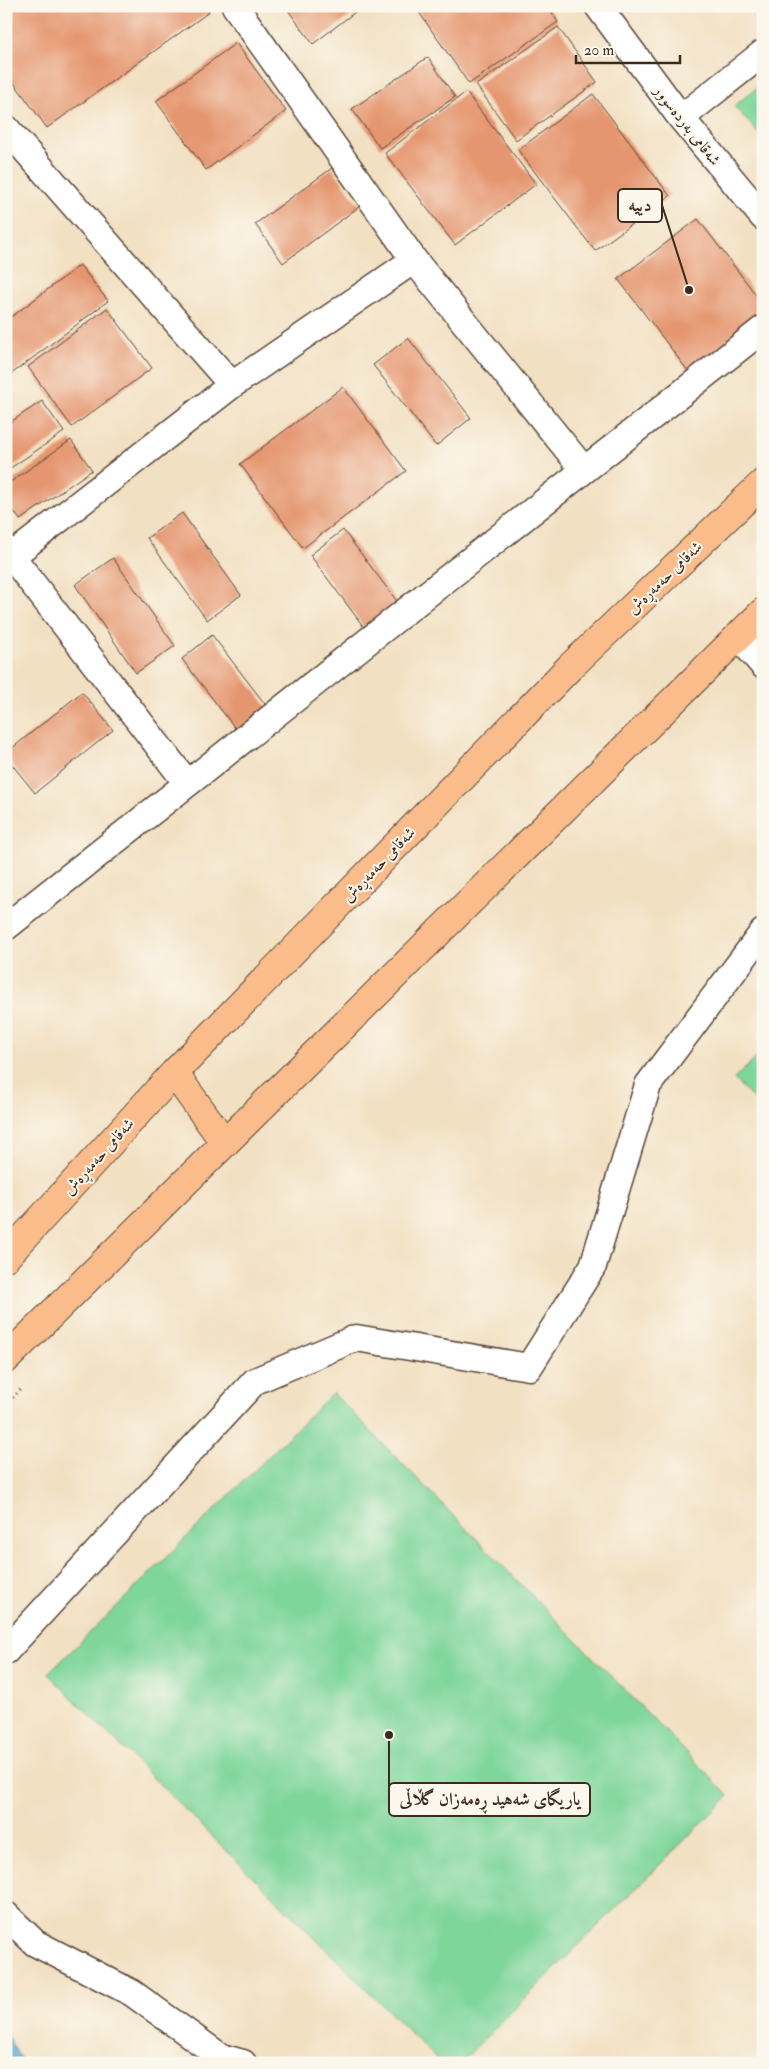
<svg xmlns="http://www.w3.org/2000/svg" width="769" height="2069" font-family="'IM FELL Double Pica',Amiri,serif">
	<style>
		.green { fill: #7ed69b; stroke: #5c805c }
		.water { fill: #5eaed8; stroke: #4c6c7b }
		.building { fill: #e5966f }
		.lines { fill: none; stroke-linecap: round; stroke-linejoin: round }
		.minor-casing { stroke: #564537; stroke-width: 29 }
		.trunk-casing { stroke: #564537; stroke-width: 30 }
		.path { stroke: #564537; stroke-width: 3; stroke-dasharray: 1 4; stroke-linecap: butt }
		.minor { stroke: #fff; stroke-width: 26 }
		.trunk { stroke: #fabc8b; stroke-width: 28 }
		.labels { text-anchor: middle; stroke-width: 4; stroke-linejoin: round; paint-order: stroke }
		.street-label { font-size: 16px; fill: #3b2a1e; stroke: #fbf7ec }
		.leader { fill: none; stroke: #3b2a1e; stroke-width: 2 }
		.callout-dot { fill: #3b2a1e; stroke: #fbf7ec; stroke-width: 2 }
		.callout { fill: #fbf7ec; stroke: #3b2a1e; stroke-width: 2 }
		.callout-label { font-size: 18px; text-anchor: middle; font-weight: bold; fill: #3b2a1e }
	</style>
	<rect width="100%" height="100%" fill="#fbf7ec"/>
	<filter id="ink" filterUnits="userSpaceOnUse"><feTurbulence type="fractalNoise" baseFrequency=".02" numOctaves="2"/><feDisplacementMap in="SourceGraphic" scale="10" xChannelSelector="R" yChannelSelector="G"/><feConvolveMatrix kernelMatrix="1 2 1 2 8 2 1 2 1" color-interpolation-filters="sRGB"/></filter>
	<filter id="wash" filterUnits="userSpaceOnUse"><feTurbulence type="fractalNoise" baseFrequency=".0096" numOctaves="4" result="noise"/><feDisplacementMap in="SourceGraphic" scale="20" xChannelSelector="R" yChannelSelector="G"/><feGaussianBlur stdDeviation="1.12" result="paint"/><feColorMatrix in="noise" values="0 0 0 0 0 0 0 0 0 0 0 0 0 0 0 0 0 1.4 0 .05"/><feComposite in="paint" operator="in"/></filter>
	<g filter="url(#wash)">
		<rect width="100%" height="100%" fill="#f2e0c2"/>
		<path class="green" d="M763,83V139L734,106Z
			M763,1052V1109L734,1079Z
			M333,1393L729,1796L460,2063H441L48,1674Z"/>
		<path class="water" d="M6,2034L23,2063H6Z"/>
		<g id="blocks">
			<path class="building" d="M6,6H205L209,12L47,128L6,72Z
				M285,6H363L313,44Z
				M418,6H548L558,22L469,84L416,8Z
				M558,27L597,82L516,140L476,85Z
				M236,43L286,111L206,170L156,101Z
				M428,57L455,97L380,148L352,109Z
				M466,92L536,184L455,245L385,153Z
				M593,94L670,196L595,251L518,150Z
				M332,168L360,206L283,263L255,224Z
				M698,219L763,304V320L691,375L618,279Z
				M80,265L108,301L6,378V321Z
				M107,308L152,368L72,427L28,367Z
				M408,338L471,418L436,446L373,365Z
				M343,387L406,471L303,548L240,464Z
				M42,401L64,432L6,471V425Z
				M71,440L92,470L20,520L6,500V485Z
				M182,513L241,595L207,620L147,538Z
				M343,530L403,609L369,634L310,555Z
				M113,558L175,646L136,673L75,585Z
				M212,635L268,708L238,732L182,659Z
				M82,692L113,730L35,793L6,757V753Z"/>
		</g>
	</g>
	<g filter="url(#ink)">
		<use href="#blocks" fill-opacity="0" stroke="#564537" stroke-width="1"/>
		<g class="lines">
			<defs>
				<path id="minor" d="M598,6L681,118L763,217
					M681,118L763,53
					M6,128L232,385L12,556
					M414,260L584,470
					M232,385L414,260L235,6
					M6,549L187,783
					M738,636L763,665
					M6,927L763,329
					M6,1651L255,1381L356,1338L529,1367L593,1266L648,1085L763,932
					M6,1915L35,1943L132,1993L221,2057L243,2063"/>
				<path id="trunk" d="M174,1073L225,1143
					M6,1257L174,1073L570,667L763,483
					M6,1359L763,612"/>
			</defs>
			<use href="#minor" class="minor-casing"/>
			<use href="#trunk" class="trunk-casing"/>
			<path class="path" d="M6,1405L23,1387"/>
			<use href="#minor" class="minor"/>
			<use href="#trunk" class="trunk"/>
		</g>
	</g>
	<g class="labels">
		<g class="street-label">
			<text transform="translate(688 125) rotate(52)" y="6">شەقامی بەردەسوور</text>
			<text transform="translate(664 577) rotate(-44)" y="6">شەقامی حەمەڕەش</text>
			<text transform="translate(378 864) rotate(-46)" y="6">شەقامی حەمەڕەش</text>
			<text transform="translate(98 1156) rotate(-48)" y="6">شەقامی حەمەڕەش</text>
		</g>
	</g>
	<path class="leader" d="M689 290L662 205M389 1735L389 1799"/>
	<g class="callout-dot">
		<circle cx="689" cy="290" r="5"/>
		<circle cx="389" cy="1735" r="5"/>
	</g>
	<g class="callout">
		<rect x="618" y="189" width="44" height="33" rx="5"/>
		<rect x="389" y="1783" width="201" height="33" rx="5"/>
	</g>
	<g class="callout-label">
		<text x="640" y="211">دییە</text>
		<text x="490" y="1805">یاریگای شەهید ڕەمەزان گڵاڵی</text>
	</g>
	<rect width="769" height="2069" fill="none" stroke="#fbf7ec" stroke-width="25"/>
	<path d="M576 55v8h104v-8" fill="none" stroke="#3b2a1e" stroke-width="2.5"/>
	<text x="584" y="55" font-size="15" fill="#3b2a1e" stroke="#fbf7ec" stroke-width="4" paint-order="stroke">20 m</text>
</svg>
